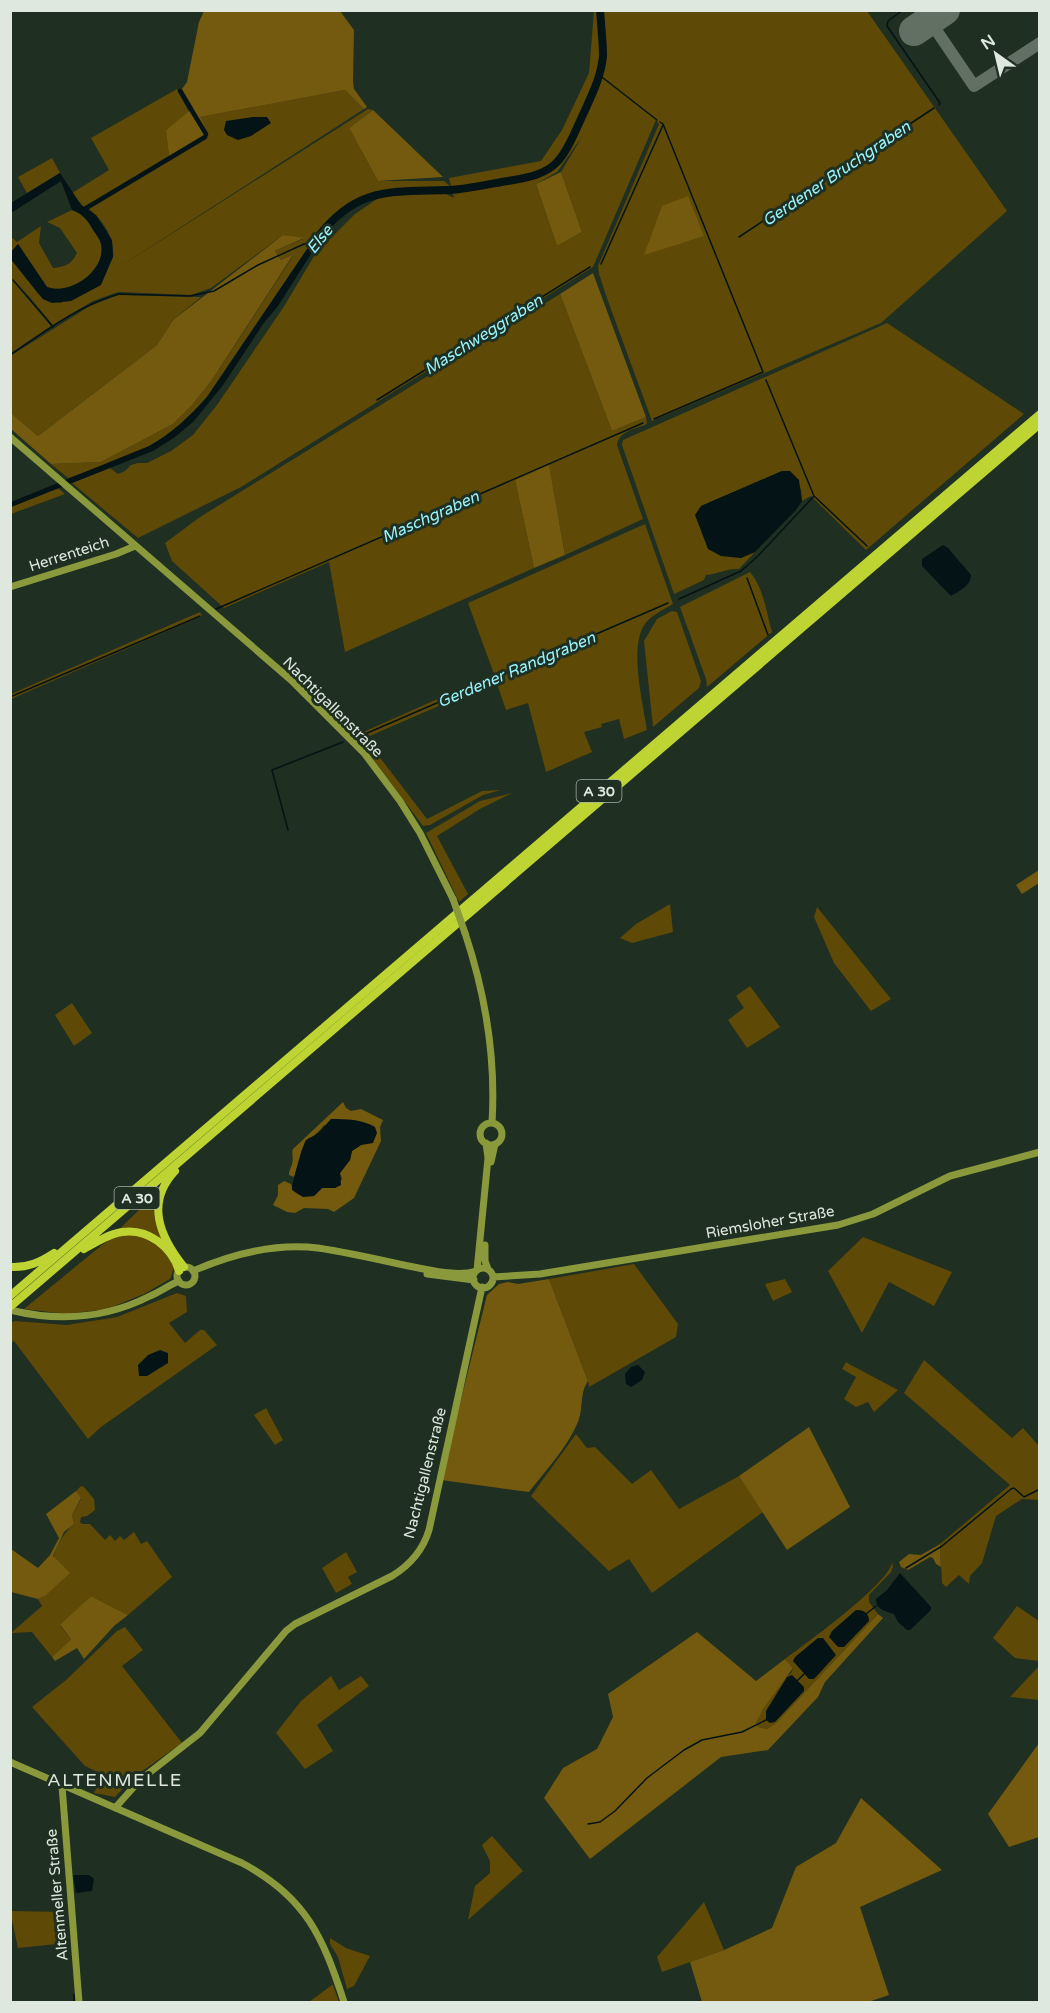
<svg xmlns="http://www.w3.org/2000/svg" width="1050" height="2013" font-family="'Varela Round',sans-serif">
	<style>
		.green { fill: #5e4906; fill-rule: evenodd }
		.forest { fill: #735a0e }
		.water { fill: #041315 }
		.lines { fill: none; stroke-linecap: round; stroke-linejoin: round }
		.stream { stroke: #041315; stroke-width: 1.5 }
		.canal { stroke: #041315; stroke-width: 4.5 }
		.river { stroke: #041315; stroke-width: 8 }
		.taxiway { stroke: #627064; stroke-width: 12 }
		.runway { stroke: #627064; stroke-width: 30 }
		.secondary { stroke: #8a993c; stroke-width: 7 }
		.highway { stroke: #bdd433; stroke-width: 8 }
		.secondary-bridge { stroke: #8a993c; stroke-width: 7 }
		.labels { text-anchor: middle; stroke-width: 6; stroke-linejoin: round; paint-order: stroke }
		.shield { fill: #1f2f21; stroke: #a5b0a5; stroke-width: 1.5 }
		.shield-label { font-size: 14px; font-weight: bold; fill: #dee8de }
		.street-label { font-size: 15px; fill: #dee8de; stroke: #1f2f21 }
		.water-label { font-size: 16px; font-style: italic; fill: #99f4fe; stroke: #1f2f21 }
		.quarter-label { font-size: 18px; letter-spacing: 1.5px; fill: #dee8de; stroke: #1f2f21 }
	</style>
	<rect width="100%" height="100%" fill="#1f2f21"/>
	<path class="green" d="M594,11H867L1007,211L881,323L652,421L608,301L599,274L598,266L659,124L656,120L593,267L241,487L138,538L72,483L110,468L118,474L125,471L131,465L138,463H147L171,451L193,435L217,405L283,308L316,253L355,214L380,197L442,192L454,198L449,178L541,161L562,130L589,73ZM583,135L561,172L582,232L557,246L536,184L557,172Z
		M177,89L189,112L166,130L169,157L84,207L72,193L109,170L91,138Z
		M345,90L364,109L116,269L368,109L373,110L349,128L378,181H444L450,186C394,189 368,184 324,224L207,397C195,410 184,423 170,433C141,455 102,466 68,478L51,464L101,462L173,424L193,404L212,380L293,256L281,260L275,251L303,239L283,235L211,288L191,295L118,292L93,301L53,325L17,282L51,326L11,353L10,258L43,299L61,303L113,257C115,238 103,220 88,208L206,139L208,133L199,117Z
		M52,158L60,173L27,193L18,177Z
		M72,210C82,214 86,218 92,228C95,233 100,239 101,244C107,270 70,296 47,287L18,244L11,252L10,236L17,242L41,226L39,243L53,268C65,267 72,264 77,253L60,228L47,222Z
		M560,294L612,431L646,417L647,424C635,429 619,431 617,445L643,519L565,555L549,466L515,480L534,568L345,652L329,562L224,608L172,561L165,543L200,517Z
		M118,295L201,297L173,320L157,345L38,436L11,413L10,356L90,306Z
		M887,323L1024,414L866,550L811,496L802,501L801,490L790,471H782L701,506L740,558L755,552L739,569C727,568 718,574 706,575L704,580L674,594L622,445L623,440Z
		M58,488L65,494L11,514V507Z
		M645,524L673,604C663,610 649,616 643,627C630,652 643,703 647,730L624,739L619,719L601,724L602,727L584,732L592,752L546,772L528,703L506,710L496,681L365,738L427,819L482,791L501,790L483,795L430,825L423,826L361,743L307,689L304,681L361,733L494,674L468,603Z
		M750,572C764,589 766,611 772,632L707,687L706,679L680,607Z
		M672,611L677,612L701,681L699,688L653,727L644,641L657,619Z
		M200,612L202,616L11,699V694Z
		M512,793L480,809L437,836L468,894L459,902L426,833L480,801Z
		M670,904L673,932L632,943L620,938L636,924Z
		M817,907L891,999L871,1011L834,963L814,917Z
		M750,986L780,1027L747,1048L728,1020L744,1008L736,996Z
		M72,1003L92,1033L74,1046L55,1015Z
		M170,1180L160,1199V1218L174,1268L170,1279L144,1294L107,1309L67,1314L24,1309L108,1240Z
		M863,1237L952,1272L934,1306L889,1282L862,1333L828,1271Z
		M634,1264L678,1324L676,1337L589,1387L588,1381L549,1279Z
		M785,1279L792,1292L773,1301L765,1284Z
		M177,1293L186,1296L187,1312L169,1323L185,1343L200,1330H204L217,1345L101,1427L88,1439L14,1341L11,1343V1323L14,1321L67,1325L117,1317Z
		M924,1360L1012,1438L1023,1428L1039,1446V1500L1022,1499L996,1516L982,1563L970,1576L969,1584L959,1575L946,1587L942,1583L940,1544L1010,1485L904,1393Z
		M846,1362L849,1364L898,1390L874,1412L868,1402L856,1407L844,1399L856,1377L842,1369Z
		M266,1408L283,1440L275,1445L254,1415Z
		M576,1434L587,1448L595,1447L632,1484L651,1470L679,1509L739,1476L763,1512L652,1593L629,1559L609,1571L531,1496Z
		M81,1486L84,1487L94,1499L95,1510L87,1516L81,1517L80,1522L82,1524H90L105,1540L110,1535L115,1541L120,1536L124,1540L134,1532L141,1544L147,1541L172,1577L128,1615L91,1596L60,1626L71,1639L52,1657L32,1632L11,1633L42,1606L38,1599L45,1596C50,1569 53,1542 74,1524L72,1515L81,1499L76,1491Z
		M346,1552L357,1572L348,1577L352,1584L336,1593L322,1568Z
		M892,1562L893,1567L891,1572L869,1595V1602L878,1614L776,1723L767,1729L758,1727L756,1723L762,1709L787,1676L791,1673L793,1668L785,1659C804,1645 891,1582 892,1562Z
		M1017,1606L1039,1621V1661L1015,1658L993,1638Z
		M125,1627L143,1650L122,1666L182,1743L134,1777L115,1797L94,1793L102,1774L85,1766L32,1707L66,1680L117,1631Z
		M1039,1666V1700L1010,1697Z
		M331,1676L339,1690L361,1676L369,1686L317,1725L333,1751L305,1769L276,1733L301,1701Z
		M492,1836L523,1871L468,1920L475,1886L490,1873V1861L482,1845Z
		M704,1902L724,1950L662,1972L657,1957Z
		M10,1911L66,1912L67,1943L18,1948Z
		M330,1938L346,1948L370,1956L354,1986L347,1989L338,1957L330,1944Z
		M333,1985L339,2002H309L332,1985Z"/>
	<path class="forest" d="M204,11H340L354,30L353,82L354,89L367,107L364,109L345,90L200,117L208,133L169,157L166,130L193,108L182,89L187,82L199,22Z
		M373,110L443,177L378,181L349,128Z
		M561,172L582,232L557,246L536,184Z
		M688,196L704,236L644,255L662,206Z
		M283,235L304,238L275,251L281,260L293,255L212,380L193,404L173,424L101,462L51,464L11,429V413L38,436L157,345L173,320Z
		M593,273L646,417L612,431L560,294Z
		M549,465L565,555L534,568L515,480Z
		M1039,870V883L1022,894L1016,885Z
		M343,1102L346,1108L351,1111L361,1109L383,1120L380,1127L381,1141L354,1198L334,1212L328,1209L304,1208L295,1213L287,1212L273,1205L278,1195V1185L284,1181L291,1184C294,1196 303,1197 314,1196L322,1188H335L342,1179L340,1173L350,1160L352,1151L361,1145L324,1125C318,1134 309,1138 303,1147C300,1153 298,1168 294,1177L289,1175C289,1170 291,1168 292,1164C294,1158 291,1154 293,1149Z
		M549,1279L588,1381C579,1394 584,1407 578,1422C567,1448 546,1470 529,1492L441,1480L487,1295L499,1284L508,1282L518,1284Z
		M809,1427L850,1507L787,1550L739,1476Z
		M76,1491L81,1498L72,1515L74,1524L64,1532L53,1556L70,1573L45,1596L38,1599L11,1592V1549L38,1568L50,1555L59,1538L46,1514Z
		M940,1544L941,1567L936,1564L933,1558L930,1557L908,1570L901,1567L899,1562L909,1554L921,1555Z
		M91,1596L128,1615L114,1626L84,1659L77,1648L55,1661L52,1657L71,1639L60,1625Z
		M878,1614L883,1618L825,1682L818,1697L768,1750L721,1757L590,1859L544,1798L563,1768L597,1749L613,1717L608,1694L697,1632L756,1681L785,1659L793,1668L763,1709L756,1723L758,1727L767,1729L776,1723Z
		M1039,1743V1837L1009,1847L988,1814Z
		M861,1798L942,1870L860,1907L889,1995L868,2002H702L690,1962L724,1950L772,1928L796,1867L836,1843Z"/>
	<path class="water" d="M253,117H267L271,123L251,136L238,140L227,135L224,130L226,121Z
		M60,173L81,205L96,215L112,240L113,257L101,285L71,301L52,303L43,299L37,292L10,258L11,252L18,244L47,287C70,296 107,270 101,244C100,239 95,233 92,228C86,218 82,214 72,210L61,181L11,213V203Z
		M324,224L325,232L278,306L263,324L223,385L194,421L175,437L153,451L11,507V502L149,446C172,433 189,417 207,397Z
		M782,471H790L799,480L802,501L796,510L755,552L741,558L721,556L708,549L695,515L701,506Z
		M943,545L948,548L971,575C971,586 959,591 951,596L922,566V559Z
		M331,1119C347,1119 361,1119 375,1127L377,1133L373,1143L361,1145L352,1151L350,1160L340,1173L341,1185L335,1188H322L314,1196L303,1197L292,1190C291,1186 303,1144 306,1140C310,1137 315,1136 318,1133C323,1129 327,1123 331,1119Z
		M160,1350L168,1353V1363L147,1376H139L138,1365L148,1355Z
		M638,1365L645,1372L642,1380L631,1387L626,1384L625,1374L631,1367Z
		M900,1573L931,1607V1610L910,1630H907L898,1622L894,1614C886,1611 876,1610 876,1599L887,1590Z
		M856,1610C864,1610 869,1613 869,1621L844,1647H838L829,1637L832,1631Z
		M818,1638H823L836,1655L814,1679H809L793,1661L795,1657Z
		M792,1675L804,1687V1691L775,1722L770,1723L766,1720V1711L787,1677Z
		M73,1875H89L94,1879L92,1891L76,1893Z"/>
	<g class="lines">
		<path class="stream" d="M903,10L888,21L887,26L940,103L939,105
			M598,74L657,120
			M739,237L934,108
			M601,264L663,125
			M13,280L53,327
			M10,355C44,332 79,305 119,294L190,296L214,291L258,265L304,244L311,243
			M377,400L590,267
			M654,419L763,372L663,124L660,122
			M814,496L867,546
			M747,578L768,635
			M679,599L741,571L758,556L814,496L766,380
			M216,609L643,423
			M10,697L200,616
			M365,734L668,603
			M288,830L272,770L343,742
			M906,1568L942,1546L1011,1489L1014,1488L1024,1497L1040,1489
			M866,1614L876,1606
			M797,1681L804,1674
			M588,1824L600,1822L615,1811L647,1778L684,1750L702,1740L742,1732L766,1720
			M74,1994V2002"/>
		<path class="canal" d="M83,210L205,137L206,134L180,91"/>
		<path class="river" d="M318,237C357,186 391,192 449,190C468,189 488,184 508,181C525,178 546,175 558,161C568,150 574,134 580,121C589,101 601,79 603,56C603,41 601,25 600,10"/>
		<path class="taxiway" d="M930,21L974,86L1040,43"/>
		<path class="runway" d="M914,31L945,10"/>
		<path class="secondary" d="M10,437L291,680L364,753L400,801L420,833L453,899
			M10,587L116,554L135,546
			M465,933C485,993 496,1059 492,1123
			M480 1134a11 11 0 1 1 22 0a11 11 0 1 1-22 0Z
			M491,1162L495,1144
			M485,1245V1261L488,1269
			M177 1276a9 9 0 1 1 18 0a9 9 0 1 1-18 0Z
			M473 1278a10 10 0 1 1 20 0a10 10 0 1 1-20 0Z
			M477,1270L488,1158L486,1143
			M193,1271C232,1254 276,1243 318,1248C345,1252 372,1258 399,1264C420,1268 455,1278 476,1271
			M427,1274L474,1280
			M493,1277L540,1274L838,1225L873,1214L950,1176L1040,1152
			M10,1310C59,1322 105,1319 150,1296C160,1292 169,1285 179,1281
			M10,1762L242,1863C306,1897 323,1937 344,2002
			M62,1786L79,2002
			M115,1808L140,1780L200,1733L286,1631L295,1624L392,1576C410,1565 423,1550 429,1530L482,1287"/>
		<path class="highway" d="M175,1171C145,1203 160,1237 184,1267
			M84,1249C96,1242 109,1234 122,1232C148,1228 172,1247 179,1271
			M10,1267C28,1268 40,1262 54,1253
			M10,1296L1040,414
			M10,1307L1040,424"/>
		<path class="secondary-bridge" d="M453,899L465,933"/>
	</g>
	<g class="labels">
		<g class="shield">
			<rect x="576.5" y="780" width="45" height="22" rx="4.5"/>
			<rect x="114.5" y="1187" width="45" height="22" rx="4.5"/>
		</g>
		<g class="shield-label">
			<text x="599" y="796">A 30</text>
			<text x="137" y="1203">A 30</text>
		</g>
		<g class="street-label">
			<text transform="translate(69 554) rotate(-18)" y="5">Herrenteich</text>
			<text transform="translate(333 707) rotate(45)" y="5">Nachtigallenstraße</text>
			<text transform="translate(770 1222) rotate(-10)" y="5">Riemsloher Straße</text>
			<text transform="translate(425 1473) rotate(-76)" y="5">Nachtigallenstraße</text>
			<text transform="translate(57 1895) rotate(-95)" y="5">Altenmeller Straße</text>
		</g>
		<g class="water-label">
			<text transform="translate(836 173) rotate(-34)" y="6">Gerdener Bruchgraben</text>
			<text transform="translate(319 239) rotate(-51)" y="6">Else</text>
			<text transform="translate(483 334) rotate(-32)" y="6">Maschweggraben</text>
			<text transform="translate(430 516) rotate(-24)" y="6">Maschgraben</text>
			<text transform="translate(516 669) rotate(-23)" y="6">Gerdener Randgraben</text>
		</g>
		<g class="quarter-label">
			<text x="115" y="1786">ALTENMELLE</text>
		</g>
	</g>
	<rect width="1050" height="2013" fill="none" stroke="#dee8de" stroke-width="24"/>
	<g transform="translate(996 54) rotate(326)" stroke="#1f2f21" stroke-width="4.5" paint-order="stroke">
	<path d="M0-4.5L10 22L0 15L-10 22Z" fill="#dee8de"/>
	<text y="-9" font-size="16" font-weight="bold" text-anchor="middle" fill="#dee8de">N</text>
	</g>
</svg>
